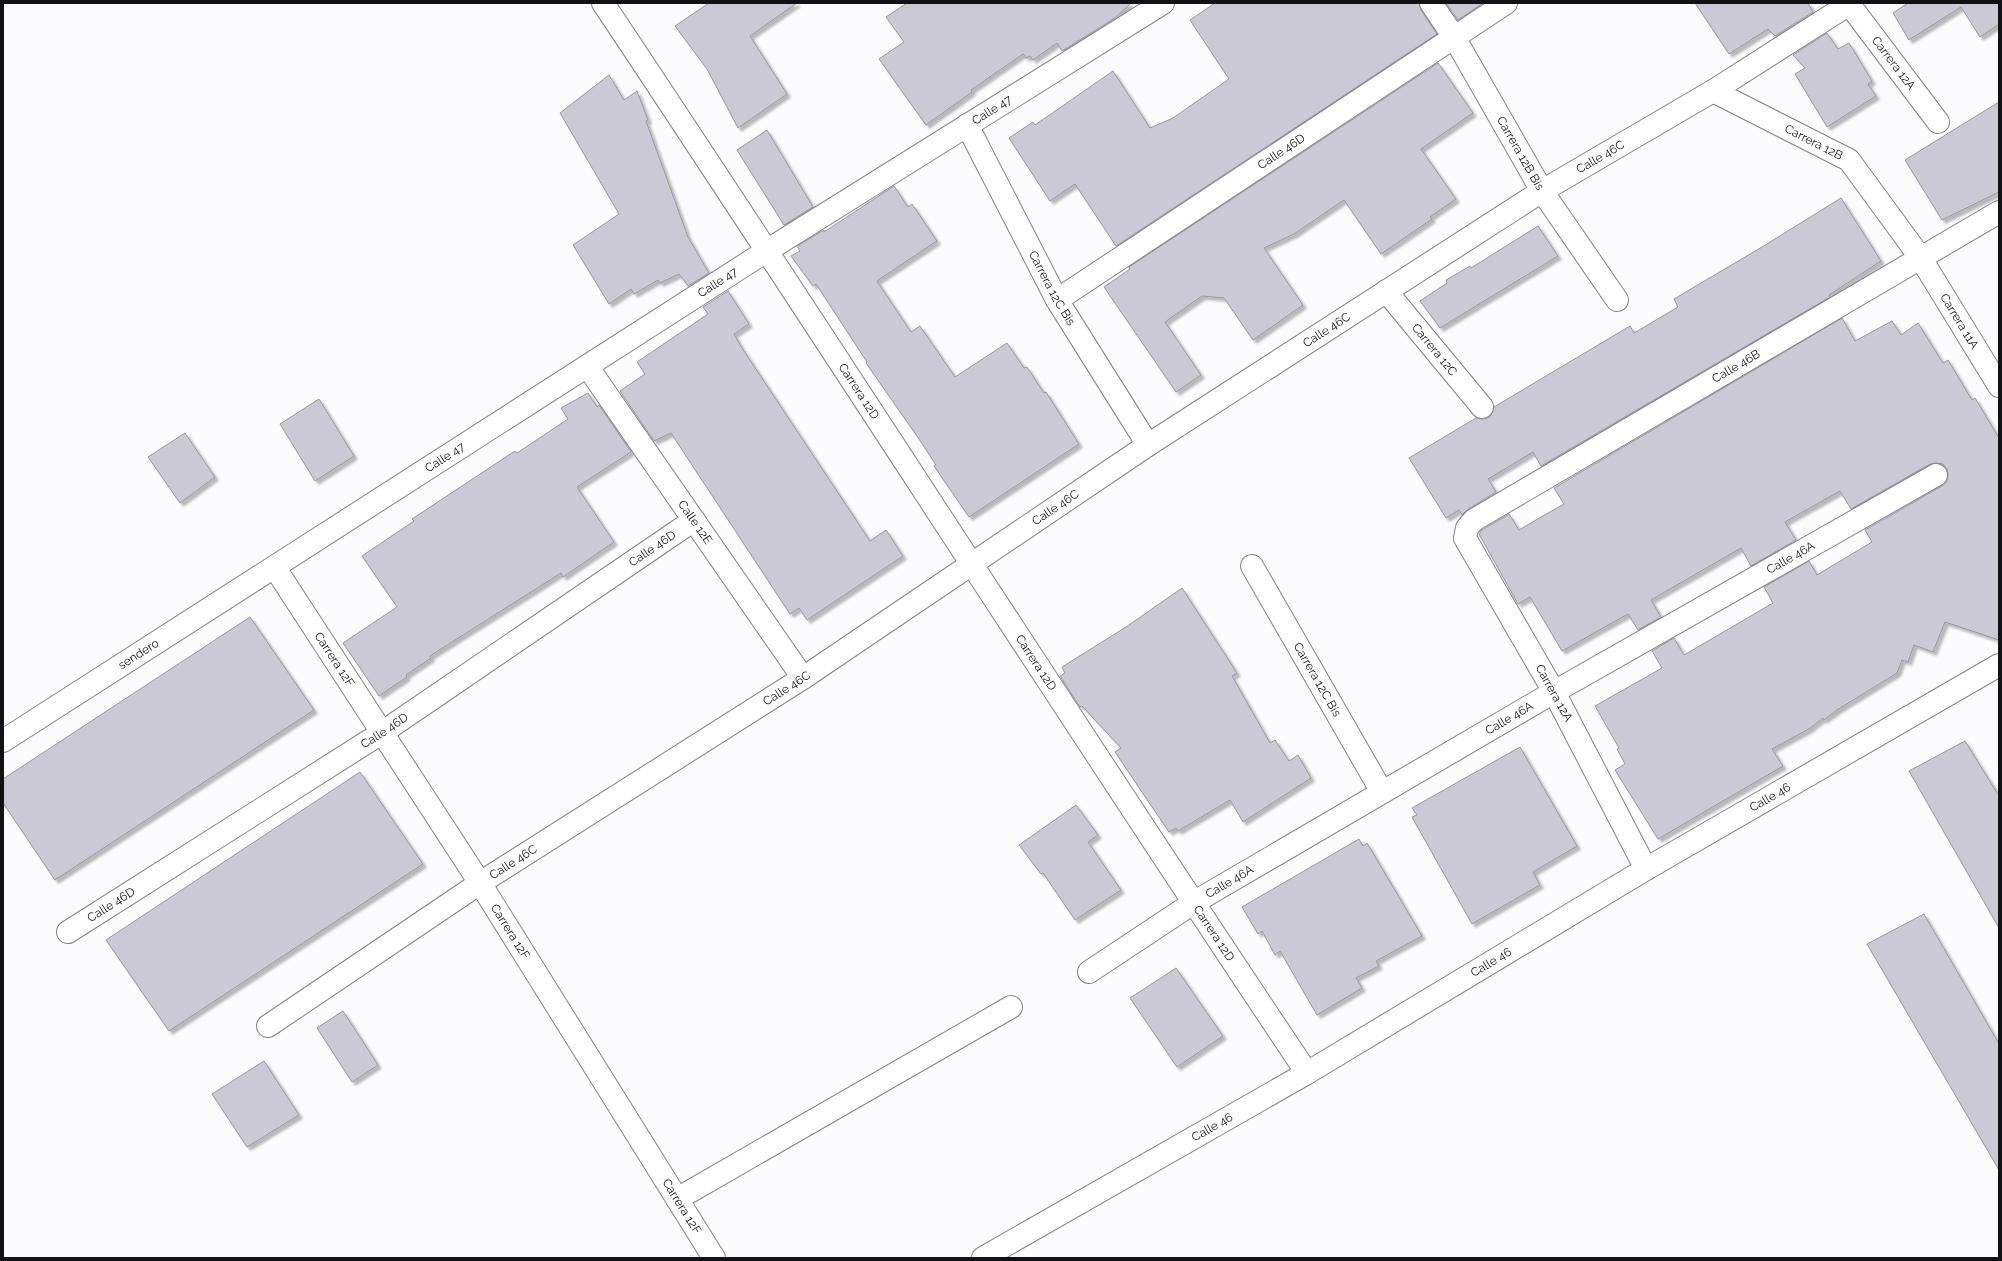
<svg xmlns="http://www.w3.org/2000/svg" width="2002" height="1261" font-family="Raleway,sans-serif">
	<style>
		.building { fill: #cac9d5; stroke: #9695a0; filter: url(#shadow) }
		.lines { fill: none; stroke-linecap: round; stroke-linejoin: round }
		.minor-casing { stroke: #80808a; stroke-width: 24 }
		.minor { stroke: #fff; stroke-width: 22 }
		.labels { text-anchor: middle; stroke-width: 3; stroke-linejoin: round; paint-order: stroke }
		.street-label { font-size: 12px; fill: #121115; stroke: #fff }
	</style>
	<defs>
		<filter id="shadow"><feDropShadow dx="3.5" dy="3.5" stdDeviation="1" flood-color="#0004"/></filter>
	</defs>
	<rect width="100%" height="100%" fill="#fbfbfd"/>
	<path class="building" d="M709,3H797L750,36L787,94L738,128L707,69L675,26Z
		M907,3H1131L1115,18L1062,51L1057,43L1033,60L1030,56L1026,58L1023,54L971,90L972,92L926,125L879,59L904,42L886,17Z
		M1215,3H1419L1421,10L1437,34L1116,246L1075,184L1050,201L1009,138L1033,122L1035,125L1113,71L1150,128L1173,118L1229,79L1190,20Z
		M1446,3H1483L1458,20Z
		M1695,3H1808L1813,12L1775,36L1768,29L1729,54Z
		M1908,3H1999V24L1980,37L1961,7L1909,40L1893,13Z
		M1827,33L1838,49L1849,43L1872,81L1868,84L1876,96L1827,127L1795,74L1805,68L1793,55Z
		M1438,63L1473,113L1421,149L1456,199L1430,217L1432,219L1381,254L1344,200L1294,234L1264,248L1303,305L1253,340L1224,298L1202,296L1165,322L1201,375L1176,392L1104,287L1130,269L1129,267Z
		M609,75L624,100L637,91L648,120L646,121L688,237L709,273L688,286L679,274L660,283L658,280L634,294L631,289L609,304L573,245L619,214L560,113Z
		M1999,102V192L1942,220L1905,160Z
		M767,130L813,207L784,225L737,150Z
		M894,186L908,207L912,204L937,241L877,281L911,332L920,326L955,377L1007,343L1024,368L1027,367L1044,393L1046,392L1079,444L969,517L934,466L936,465L919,439L866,363L867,362L816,284L813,286L791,256L800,251L797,246L824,230V232Z
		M1841,198L1881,261L1829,295L1830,297L1541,466L1533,452L1488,479L1496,492L1468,509L1462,515L1459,510L1446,518L1409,458L1476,418L1484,419L1490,417L1494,407L1630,326L1634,333L1678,307L1674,299L1762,247Z
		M1538,226L1558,256L1440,328L1420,301L1447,283L1446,280L1470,266L1471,268Z
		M728,291L749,324L734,334L742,348L870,541L886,530L903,556L807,620L799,608L790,614L671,433L654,441L620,391L645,374L637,362L708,314L703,307Z
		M1842,318L1855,341L1892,321L1901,335L1918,323L1943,363L1948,360L1972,400L1975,398L1999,438V640L1945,622L1933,652L1914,645L1908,662L1902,660L1897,673L1837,710L1824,720L1823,718L1809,729L1772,749L1783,766L1658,839L1615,770L1625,764L1617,749L1619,748L1595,706L1662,668L1652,651L1674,638L1684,655L1773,603L1764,587L1809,561L1817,575L1872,542L1865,530L1942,486L1947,482L1948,475L1947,469L1943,464L1936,463L1930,464L1851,509L1840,491L1785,522L1796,540L1751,566L1741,548L1651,600L1661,617L1638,630L1628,614L1562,651L1530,597L1518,604L1479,534L1482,530L1509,514L1519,530L1541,517L1564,504L1554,488Z
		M588,393L597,407L599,405L631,452L577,487L614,542L563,577L561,573L430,656L431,658L406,675L407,677L379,696L343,643L397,607L362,556L414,521L412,519L515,451L517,453L568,419L561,408Z
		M319,399L354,456L315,481L280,424Z
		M185,433L215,477L180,503L148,457Z
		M1182,588L1237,673L1232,676L1270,743L1275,740L1289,761L1298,755L1311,778L1243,822L1230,800L1178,831L1176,828L1169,832L1115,752L1121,748L1082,706L1080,707L1060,676L1065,673L1062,667L1126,627Z
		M250,617L314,710L55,880L3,803V779Z
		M1965,741L1999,796V928L1909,771Z
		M1520,747L1577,846L1533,872L1540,885L1472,924L1412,817L1417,815L1412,808Z
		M360,772L423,864L169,1031L106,940Z
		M1076,805L1098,835L1088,842L1121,890L1075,920L1043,873L1041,874L1019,845Z
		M1359,839L1363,846L1367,843L1422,936L1376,961L1379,966L1356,978L1362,988L1317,1015L1280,951L1275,955L1262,931L1258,934L1242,907Z
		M1924,914L1999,1044V1170L1867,944Z
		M1176,968L1223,1036L1177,1067L1130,998Z
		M343,1011L378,1065L352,1082L317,1028Z
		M264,1061L299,1115L247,1147L212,1094Z"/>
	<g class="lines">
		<defs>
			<g id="minor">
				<path id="s1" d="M603,3C840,358 1069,718 1307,1073"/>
				<path id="s2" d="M1431,3L1454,37L1542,191L1617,300"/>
				<path id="s3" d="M1849,4L1938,122"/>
				<path id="s4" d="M1713,91L1849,160L1920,257L1999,386"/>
				<path id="s5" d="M967,125L1057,300L1148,445"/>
				<path id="s6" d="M1386,291L1482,407"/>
				<path id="s7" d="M1057,300L1506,3"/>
				<path id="s8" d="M587,366L803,678"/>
				<path id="s9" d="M1252,566L1382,792"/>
				<path id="s10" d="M275,568L480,883L714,1258"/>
				<path id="s11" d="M3,741L768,250L1163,3"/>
				<path id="s12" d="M1646,869L1554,692L1465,538L1467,528L1474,520L1999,212"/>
				<path id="s13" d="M68,932L383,732L694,520"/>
				<path id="s14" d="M1089,972L1193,903L1554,692L1936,475"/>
				<path id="s15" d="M268,1026L480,883L803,678L1148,445L1542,191L1713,91L1851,3"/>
				<path d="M677,1199L1011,1007"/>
				<path id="s16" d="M983,1258L1307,1073L1646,869L1999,665"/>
			</g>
		</defs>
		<use href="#minor" class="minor-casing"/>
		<use href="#minor" class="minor"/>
	</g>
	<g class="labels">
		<g class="street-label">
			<text dy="4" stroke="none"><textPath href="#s3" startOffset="74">Carrera 12A</textPath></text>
			<text dy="4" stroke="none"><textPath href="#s11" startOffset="1173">Calle 47</textPath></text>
			<text dy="4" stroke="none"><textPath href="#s4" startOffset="113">Carrera 12B</textPath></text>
			<text dy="4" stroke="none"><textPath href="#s7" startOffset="269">Calle 46D</textPath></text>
			<text dy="4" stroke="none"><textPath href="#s2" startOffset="175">Carrera 12B Bis</textPath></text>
			<text dy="4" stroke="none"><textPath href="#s15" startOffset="1591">Calle 46C</textPath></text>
			<text dy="4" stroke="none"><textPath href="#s11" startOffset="849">Calle 47</textPath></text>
			<text dy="4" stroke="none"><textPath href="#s5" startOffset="184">Carrera 12C Bis</textPath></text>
			<text dy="4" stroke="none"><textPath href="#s4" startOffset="348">Carrera 11A</textPath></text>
			<text dy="4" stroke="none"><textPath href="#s15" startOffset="1267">Calle 46C</textPath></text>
			<text dy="4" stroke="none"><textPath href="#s6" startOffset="76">Carrera 12C</textPath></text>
			<text dy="4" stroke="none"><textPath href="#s12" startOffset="702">Calle 46B</textPath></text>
			<text dy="4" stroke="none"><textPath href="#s1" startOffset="465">Carrera 12D</textPath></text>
			<text dy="4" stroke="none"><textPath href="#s11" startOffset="525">Calle 47</textPath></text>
			<text dy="4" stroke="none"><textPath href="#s15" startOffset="943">Calle 46C</textPath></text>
			<text dy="4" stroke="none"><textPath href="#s8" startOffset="190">Calle 12E</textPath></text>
			<text dy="4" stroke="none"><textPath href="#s13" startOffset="699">Calle 46D</textPath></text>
			<text dy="4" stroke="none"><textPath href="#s14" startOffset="815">Calle 46A</textPath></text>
			<text dy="4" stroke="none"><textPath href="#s11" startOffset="161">sendero</textPath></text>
			<text dy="4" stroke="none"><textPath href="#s10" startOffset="109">Carrera 12F</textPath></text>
			<text dy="4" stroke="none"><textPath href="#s1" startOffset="789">Carrera 12D</textPath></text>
			<text dy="4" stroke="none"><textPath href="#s9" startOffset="131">Carrera 12C Bis</textPath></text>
			<text dy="4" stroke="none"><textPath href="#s15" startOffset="619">Calle 46C</textPath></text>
			<text transform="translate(1554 693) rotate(61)" y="4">Carrera 12A</text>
			<text dy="4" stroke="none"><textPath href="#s14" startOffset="491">Calle 46A</textPath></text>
			<text dy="4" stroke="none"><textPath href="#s13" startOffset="375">Calle 46D</textPath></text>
			<text dy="4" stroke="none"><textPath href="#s16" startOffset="912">Calle 46</textPath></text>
			<text dy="4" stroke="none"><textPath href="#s15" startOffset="295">Calle 46C</textPath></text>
			<text dy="4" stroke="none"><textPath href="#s14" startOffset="167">Calle 46A</textPath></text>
			<text dy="4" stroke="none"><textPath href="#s13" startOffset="51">Calle 46D</textPath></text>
			<text dy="4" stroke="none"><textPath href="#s10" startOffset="433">Carrera 12F</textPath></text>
			<text dy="4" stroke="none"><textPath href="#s1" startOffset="1113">Carrera 12D</textPath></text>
			<text dy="4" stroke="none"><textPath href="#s16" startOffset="588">Calle 46</textPath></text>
			<text dy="4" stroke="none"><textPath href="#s16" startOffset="264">Calle 46</textPath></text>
			<text dy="4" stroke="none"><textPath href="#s10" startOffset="757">Carrera 12F</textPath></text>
		</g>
	</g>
	<rect width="2002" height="1261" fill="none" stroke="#121115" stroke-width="8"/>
</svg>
